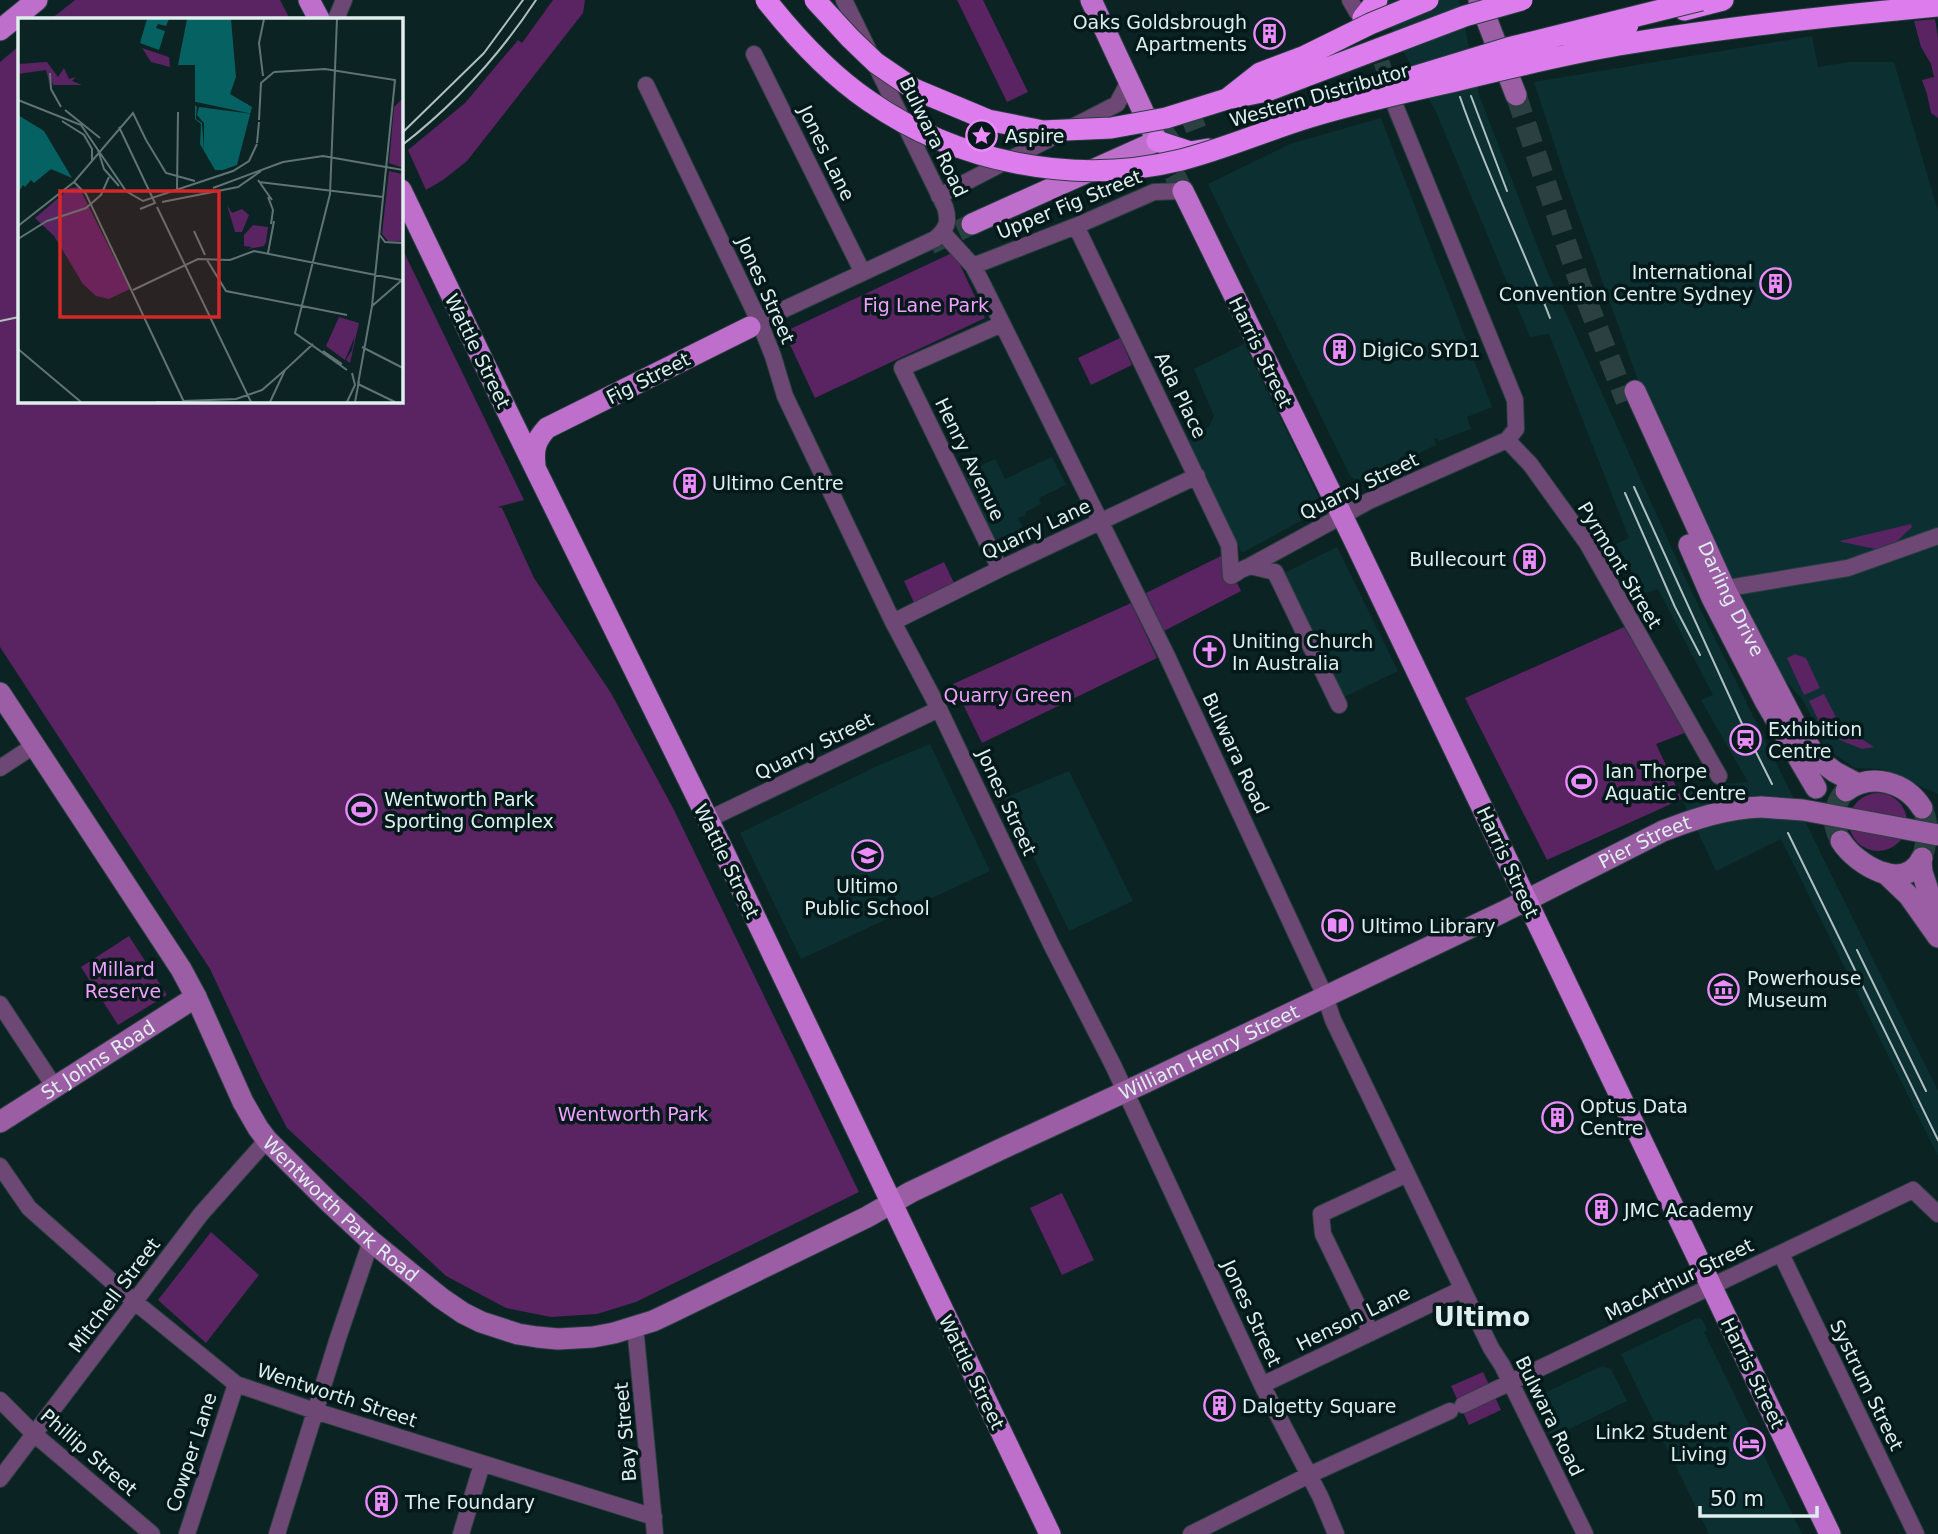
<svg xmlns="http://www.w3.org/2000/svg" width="1938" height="1534" font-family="'DejaVu Sans',sans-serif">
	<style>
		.built { fill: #0c3031 }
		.green { fill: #5a2362 }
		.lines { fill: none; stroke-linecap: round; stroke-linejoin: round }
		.street-tunnel { stroke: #2b4141; stroke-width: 16; stroke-dasharray: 16 8; stroke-linecap: butt }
		.secondary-tunnel { stroke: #2b4141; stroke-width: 21; stroke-dasharray: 21 10; stroke-linecap: butt }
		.primary-tunnel { stroke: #2b4141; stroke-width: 21; stroke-dasharray: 21 10; stroke-linecap: butt }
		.highway-tunnel { stroke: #2b4141; stroke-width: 21; stroke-dasharray: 21 10; stroke-linecap: butt }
		.street-casing { stroke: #293f3f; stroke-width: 18 }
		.secondary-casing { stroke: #293f3f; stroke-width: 23 }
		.primary-casing { stroke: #293f3f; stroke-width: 23 }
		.highway-casing { stroke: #293f3f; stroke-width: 23 }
		.street { stroke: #6e4874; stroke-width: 16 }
		.secondary { stroke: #9b5ea5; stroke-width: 21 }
		.primary { stroke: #be6ecb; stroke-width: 21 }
		.highway { stroke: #dd7ded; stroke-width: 21 }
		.tram { stroke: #b0c0c0; stroke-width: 2 }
		.secondary-bridge-casing { stroke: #293f3f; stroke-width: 23; stroke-linecap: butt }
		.highway-bridge-casing { stroke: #293f3f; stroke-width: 23; stroke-linecap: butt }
		.secondary-bridge { stroke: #9b5ea5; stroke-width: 21 }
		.highway-bridge { stroke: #dd7ded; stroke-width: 21 }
		.labels { text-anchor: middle; stroke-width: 7; stroke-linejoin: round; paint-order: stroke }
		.poi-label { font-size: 19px; fill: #e0eeee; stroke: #03191a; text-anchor: start }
		.street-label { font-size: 19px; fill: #e0eeee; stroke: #03191a }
		.park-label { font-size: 19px; fill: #f1a0fe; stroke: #03191a }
		.district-label { font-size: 26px; font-weight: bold; fill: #e0eeee; stroke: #03191a }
		.inset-river { fill: none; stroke: #066162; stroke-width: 3.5 }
		.inset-road { fill: none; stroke: #607474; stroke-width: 2 }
		.view { fill: #d62828; fill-opacity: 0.15; stroke: #d62828; stroke-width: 3.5 }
		.inset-edge { fill: none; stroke: #e0eeee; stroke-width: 3.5 }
	</style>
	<rect width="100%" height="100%" fill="#0b2323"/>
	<path class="built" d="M1376,0H1459L1479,95L1547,271L1686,580L1938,1091V1156L1781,839L1716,871L1703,843L1680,795L1700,785L1703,790L1729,783L1748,782L1701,700L1713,695L1658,589L1645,593L1616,544L1629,538L1549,334L1530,337L1436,112Z
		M1812,36L1818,67L1849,62H1894L1938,211V794L1882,769L1855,768L1824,747L1819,730L1802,699L1784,679L1753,624L1644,397L1567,183L1534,82Z
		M1381,118L1492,407L1467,417L1471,429L1439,441L1437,438L1434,439L1436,445L1363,481L1357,480L1350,476L1208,184L1290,144Z
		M1244,344L1324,508L1242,553L1207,487L1186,442L1209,427L1214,416L1194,369Z
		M1052,457L1066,485L1039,498L1041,504L1025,512L1026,515L1018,518L1023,528L995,541L964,473L995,459L1005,479Z
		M1337,547L1398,671L1342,698L1282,574Z
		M930,744L990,871L801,959L740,833L877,766Z
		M1069,771L1133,901L1069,931L1005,798Z
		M1697,1318L1702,1319L1707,1330L1704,1332L1802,1534H1709L1641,1395L1621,1354Z
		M1602,1366L1611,1369L1627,1401L1551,1438L1536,1404L1538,1396Z"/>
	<path class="green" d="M75,0H280L290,19H51Z
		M553,0H585L583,13L467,161L443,180L426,190L408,150L465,103L518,40L522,43Z
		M957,0H983L1028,92L1007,102Z
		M1935,19L1938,38V118L1931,113L1927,94L1922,80L1934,77L1931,64L1921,47L1914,21Z
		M19,46V401H401V246L524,500L498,507L502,508L534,578L611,693L674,810L859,1192L636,1302L597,1314L551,1317L506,1308L446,1276L287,1128L262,1080L210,969L0,647V62Z
		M954,252L985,318L815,398L784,332Z
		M1120,338L1132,365L1091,385L1078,358Z
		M1911,524L1912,527L1888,550L1885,551L1842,542L1840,541Z
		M1223,555L1241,591L1164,631L1146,593Z
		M944,562L955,585L915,605L904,581Z
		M1131,603L1157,658L982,743L953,684Z
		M1624,627L1687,732L1656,744L1682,799L1547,860L1465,698Z
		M1795,654L1806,658L1820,688L1804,695L1787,658Z
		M1824,694L1840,725L1874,747L1862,749L1825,734L1809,701Z
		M1849 822a29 29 0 1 1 58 0a29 29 0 1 1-58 0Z
		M129,936L167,995L118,1025L81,967Z
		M1062,1193L1094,1260L1062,1275L1030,1208Z
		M211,1232L259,1275L206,1343L158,1300Z
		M1483,1372L1501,1410L1469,1425L1451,1386Z"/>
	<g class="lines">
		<path class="street-tunnel" d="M1360,19L1381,60L1395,105"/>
		<path class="secondary-tunnel" d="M1516,95L1579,281L1626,401
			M1922,808C1930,824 1927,842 1922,858
			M1841,841C1831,824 1832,808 1844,792"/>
		<path class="primary-tunnel" d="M1160,147L1183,191
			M930,244L972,224"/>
		<path class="highway-tunnel" d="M1157,141L1181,124L1204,115"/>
		<defs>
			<path id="street" d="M1350,0L1357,12
				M336,19L344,0
				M754,54L862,271
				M646,85L759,321L773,356L785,396L893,622L939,709L1051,944L1113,1065L1262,1385L1320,1496L1336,1534
				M939,196L1117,104L1126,87L1127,77
				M1076,226L1229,545L1231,576L1238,572
				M943,233L973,266L982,283L1167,656L1325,996L1333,1020L1491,1348L1502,1365L1585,1534
				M973,266L1076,226L1154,192L1183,191
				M759,321L935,239C946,230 950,222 945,207L844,0
				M1507,440L1530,464L1587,543L1719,776
				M1250,566L1275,572L1339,705
				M1000,569L902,368L1002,324
				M1232,574L1250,566L1369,501L1507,440L1516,429L1515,400L1396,108
				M1734,587L1848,568L1938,536
				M893,622L1000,569L1197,476
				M0,768L35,745
				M707,820L939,709
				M0,1004L54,1086
				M0,1166L29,1208L135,1302L236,1384L315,1411L654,1517
				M1781,1254L1916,1534
				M635,1326L655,1534
				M1371,1333L1323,1234L1321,1214L1407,1174
				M1262,1385L1462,1289
				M0,1400L34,1434L152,1534
				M1463,1405L1913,1190L1938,1214
				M0,1479L201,1214L267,1140
				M187,1534L236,1384
				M277,1534L338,1338L371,1241
				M461,1534L482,1464
				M1191,1534L1309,1475L1450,1411"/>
			<g id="secondary">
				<path d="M1479,0L1516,95"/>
				<path id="s1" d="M1635,391L1726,591L1800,733L1819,760L1835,772L1856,783"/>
				<path d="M1689,545L1712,598L1765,701L1816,788"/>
				<path id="s2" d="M0,693L181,969L196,997L243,1102L258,1128L267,1140L329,1202L371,1241L441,1298L463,1313L481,1322L518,1334L537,1337L558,1339L593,1337L614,1333L653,1321L668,1314L867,1217L911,1192L997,1151L1144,1083L1503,912L1663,831C1694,819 1727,808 1761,807"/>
				<path d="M1846,791C1871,772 1906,782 1922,808"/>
				<path d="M1841,841C1856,865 1905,894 1922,858"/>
				<path d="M1921,861L1922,872L1938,921"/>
				<path d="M1885,873L1909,896L1938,937"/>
				<path id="s3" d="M0,1122L196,997"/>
			</g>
			<path id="primary" d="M309,0L319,19
				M0,30L37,0
				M401,190L509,415L720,844L1050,1534
				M1183,191L1353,538L1830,1534
				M972,224L1157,141L1091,0
				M535,465C533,448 536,440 547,428L750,327"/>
			<path id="highway" d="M1684,10L1723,0
				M1896,10L1938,6
				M1363,18L1377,0
				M1157,141L1190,152L1208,149"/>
		</defs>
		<use href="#street" class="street-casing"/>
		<use href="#secondary" class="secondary-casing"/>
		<use href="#primary" class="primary-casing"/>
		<use href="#highway" class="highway-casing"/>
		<use href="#street" class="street"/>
		<use href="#secondary" class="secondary"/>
		<use href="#primary" class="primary"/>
		<use href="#highway" class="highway"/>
		<path class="tram" d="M1471,96L1507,191
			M1460,97C1486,172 1521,243 1550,318
			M401,134L484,53L523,0
			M401,146C454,105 499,56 536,0
			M0,321L19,317
			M1634,487L1743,726L1772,784
			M1625,493L1675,607L1700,655
			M1788,833L1938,1140
			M1857,950L1926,1091"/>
		<defs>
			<path id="secondary-bridge" d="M1761,807L1803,810L1938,835"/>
			<path id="highway-bridge" d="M766,0C796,38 829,74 869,101C958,163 1075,186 1181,160C1224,149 1265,131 1307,118C1352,104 1397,94 1442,84C1501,70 1560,55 1619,45C1711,29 1803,19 1896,10
				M815,0L850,38L876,63L914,89L988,120L1043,131L1111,128L1166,118L1227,99L1260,73L1305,56L1370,24L1428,0
				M1573,42L1628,25
				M1403,80L1508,48L1701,0
				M1232,98L1267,91L1465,16L1522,0"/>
		</defs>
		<use href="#secondary-bridge" class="secondary-bridge-casing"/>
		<use href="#highway-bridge" class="highway-bridge-casing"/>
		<use href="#secondary-bridge" class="secondary-bridge"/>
		<use href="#highway-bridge" class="highway-bridge"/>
	</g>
	<defs>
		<symbol id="building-ring" viewBox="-11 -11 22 22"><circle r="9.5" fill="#03191a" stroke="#ec8cfb" stroke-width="1.5"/><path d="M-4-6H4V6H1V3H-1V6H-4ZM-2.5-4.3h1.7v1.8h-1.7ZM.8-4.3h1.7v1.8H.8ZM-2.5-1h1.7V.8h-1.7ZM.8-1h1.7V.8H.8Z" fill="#ec8cfb"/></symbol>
		<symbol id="sight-ring" viewBox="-11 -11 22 22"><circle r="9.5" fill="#03191a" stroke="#ec8cfb" stroke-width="1.5"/><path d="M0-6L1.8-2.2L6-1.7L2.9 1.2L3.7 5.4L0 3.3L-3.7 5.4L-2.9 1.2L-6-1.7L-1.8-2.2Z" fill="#ec8cfb"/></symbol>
		<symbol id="church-ring" viewBox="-11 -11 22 22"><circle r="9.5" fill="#03191a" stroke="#ec8cfb" stroke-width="1.5"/><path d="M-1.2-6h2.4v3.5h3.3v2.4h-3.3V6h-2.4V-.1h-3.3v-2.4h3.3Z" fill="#ec8cfb"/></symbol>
		<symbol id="station-ring" viewBox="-11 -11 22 22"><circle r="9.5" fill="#03191a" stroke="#ec8cfb" stroke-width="1.5"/><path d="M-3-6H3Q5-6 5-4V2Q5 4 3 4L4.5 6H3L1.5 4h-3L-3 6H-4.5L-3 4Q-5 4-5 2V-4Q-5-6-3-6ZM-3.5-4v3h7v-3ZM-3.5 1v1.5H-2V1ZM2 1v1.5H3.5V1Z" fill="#ec8cfb"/></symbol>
		<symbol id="stadium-ring" viewBox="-11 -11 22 22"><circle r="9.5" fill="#03191a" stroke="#ec8cfb" stroke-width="1.5"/><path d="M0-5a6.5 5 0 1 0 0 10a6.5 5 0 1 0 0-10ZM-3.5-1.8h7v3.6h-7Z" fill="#ec8cfb"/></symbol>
		<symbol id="school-ring" viewBox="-11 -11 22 22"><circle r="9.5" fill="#03191a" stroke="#ec8cfb" stroke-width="1.5"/><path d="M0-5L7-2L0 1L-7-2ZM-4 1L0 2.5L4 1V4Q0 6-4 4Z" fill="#ec8cfb"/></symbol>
		<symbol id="library-ring" viewBox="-11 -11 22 22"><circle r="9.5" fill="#03191a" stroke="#ec8cfb" stroke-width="1.5"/><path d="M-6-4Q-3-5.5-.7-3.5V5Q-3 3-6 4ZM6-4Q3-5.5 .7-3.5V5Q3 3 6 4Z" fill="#ec8cfb"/></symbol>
		<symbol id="museum-ring" viewBox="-11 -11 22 22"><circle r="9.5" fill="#03191a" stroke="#ec8cfb" stroke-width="1.5"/><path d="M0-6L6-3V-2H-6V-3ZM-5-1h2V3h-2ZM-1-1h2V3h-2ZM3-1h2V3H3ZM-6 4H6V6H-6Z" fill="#ec8cfb"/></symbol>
		<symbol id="hotel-ring" viewBox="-11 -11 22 22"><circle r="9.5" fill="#03191a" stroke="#ec8cfb" stroke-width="1.5"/><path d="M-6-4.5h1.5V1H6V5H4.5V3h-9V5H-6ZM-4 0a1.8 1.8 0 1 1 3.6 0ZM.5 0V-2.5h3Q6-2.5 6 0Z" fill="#ec8cfb"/></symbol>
	</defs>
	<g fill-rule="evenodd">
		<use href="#building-ring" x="1252" y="16" width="35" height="35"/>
		<use href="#sight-ring" x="964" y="118" width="35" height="35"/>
		<use href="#building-ring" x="1758" y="266" width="35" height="35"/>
		<use href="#building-ring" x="1322" y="332" width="35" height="35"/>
		<use href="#building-ring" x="672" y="466" width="35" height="35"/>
		<use href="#building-ring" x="1512" y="542" width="35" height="35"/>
		<use href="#church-ring" x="1192" y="634" width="35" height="35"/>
		<use href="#station-ring" x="1728" y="722" width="35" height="35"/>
		<use href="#stadium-ring" x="1564" y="764" width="35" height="35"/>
		<use href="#stadium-ring" x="344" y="792" width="35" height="35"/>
		<use href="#school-ring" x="850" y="838" width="35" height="35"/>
		<use href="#library-ring" x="1320" y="908" width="35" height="35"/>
		<use href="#museum-ring" x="1706" y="972" width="35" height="35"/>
		<use href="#building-ring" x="1540" y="1100" width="35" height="35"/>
		<use href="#building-ring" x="1584" y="1192" width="35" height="35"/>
		<use href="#building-ring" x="1202" y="1388" width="35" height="35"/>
		<use href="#hotel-ring" x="1732" y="1426" width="35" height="35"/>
		<use href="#building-ring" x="364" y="1484" width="35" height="35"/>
	</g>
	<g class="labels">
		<g class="poi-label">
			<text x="1247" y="29" text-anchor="end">Oaks Goldsbrough<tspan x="1247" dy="22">Apartments</tspan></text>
			<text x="1005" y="143">Aspire</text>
			<text x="1753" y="279" text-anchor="end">International<tspan x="1753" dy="22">Convention Centre Sydney</tspan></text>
			<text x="1362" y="357">DigiCo SYD1</text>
			<text x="712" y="490">Ultimo Centre</text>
			<text x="1506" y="566" text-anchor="end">Bullecourt</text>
			<text x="1232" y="648">Uniting Church<tspan x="1232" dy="22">In Australia</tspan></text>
			<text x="1768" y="736">Exhibition<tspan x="1768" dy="22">Centre</tspan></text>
			<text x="1605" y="778">Ian Thorpe<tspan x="1605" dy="22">Aquatic Centre</tspan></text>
			<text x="384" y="806">Wentworth Park<tspan x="384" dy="22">Sporting Complex</tspan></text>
			<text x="867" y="893" text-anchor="middle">Ultimo<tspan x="867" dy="22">Public School</tspan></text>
			<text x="1361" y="933">Ultimo Library</text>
			<text x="1747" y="985">Powerhouse<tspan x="1747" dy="22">Museum</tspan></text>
			<text x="1580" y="1113">Optus Data<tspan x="1580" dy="22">Centre</tspan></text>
			<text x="1624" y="1217">JMC Academy</text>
			<text x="1242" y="1413">Dalgetty Square</text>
			<text x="1727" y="1439" text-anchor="end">Link2 Student<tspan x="1727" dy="22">Living</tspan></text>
			<text x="405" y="1509">The Foundary</text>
		</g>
		<g class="street-label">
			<text transform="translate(1319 95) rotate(-16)" y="7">Western Distributor</text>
			<text transform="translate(934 137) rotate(64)" y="7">Bulwara Road</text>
			<text transform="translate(827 153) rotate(64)" y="7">Jones Lane</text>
			<text transform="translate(1069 204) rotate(-22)" y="7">Upper Fig Street</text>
			<text transform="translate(766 290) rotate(66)" y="7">Jones Street</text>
			<text transform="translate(478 351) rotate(64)" y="7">Wattle Street</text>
			<text transform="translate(1261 352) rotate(64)" y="7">Harris Street</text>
			<text transform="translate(648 378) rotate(-27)" y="7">Fig Street</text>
			<text transform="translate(1181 395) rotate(64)" y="7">Ada Place</text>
			<text transform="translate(970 459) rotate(64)" y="7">Henry Avenue</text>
			<text transform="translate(1359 486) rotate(-26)" y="7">Quarry Street</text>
			<text transform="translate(1036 529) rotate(-25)" y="7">Quarry Lane</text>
			<text transform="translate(1620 565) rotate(59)" y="7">Pyrmont Street</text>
			<text dy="7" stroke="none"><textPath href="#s1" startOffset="229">Darling Drive</textPath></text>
			<text transform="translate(814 746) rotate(-26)" y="7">Quarry Street</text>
			<text transform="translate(1236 753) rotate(65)" y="7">Bulwara Road</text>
			<text transform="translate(1007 802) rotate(65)" y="7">Jones Street</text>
			<text dy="7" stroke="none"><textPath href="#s2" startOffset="2082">Pier Street</textPath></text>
			<text transform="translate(727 861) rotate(64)" y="7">Wattle Street</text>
			<text transform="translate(1508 862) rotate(65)" y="7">Harris Street</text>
			<text dy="7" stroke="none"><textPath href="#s2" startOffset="1598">William Henry Street</textPath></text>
			<text dy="7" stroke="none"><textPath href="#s3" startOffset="116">St Johns Road</textPath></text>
			<text dy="7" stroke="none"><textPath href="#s2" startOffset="623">Wentworth Park Road</textPath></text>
			<text transform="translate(1679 1279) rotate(-26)" y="7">MacArthur Street</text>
			<text transform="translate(114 1295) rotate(-53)" y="7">Mitchell Street</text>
			<text transform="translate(1252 1313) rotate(65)" y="7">Jones Street</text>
			<text transform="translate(1353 1318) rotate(-26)" y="7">Henson Lane</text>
			<text transform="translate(972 1372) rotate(64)" y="7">Wattle Street</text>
			<text transform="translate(1753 1373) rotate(64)" y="7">Harris Street</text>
			<text transform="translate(1867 1385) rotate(64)" y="7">Systrum Street</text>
			<text transform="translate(337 1395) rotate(18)" y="7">Wentworth Street</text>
			<text transform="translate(1550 1416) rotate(64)" y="7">Bulwara Road</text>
			<text transform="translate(625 1432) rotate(-95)" y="7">Bay Street</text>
			<text transform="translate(89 1452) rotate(41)" y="7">Phillip Street</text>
			<text transform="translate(191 1452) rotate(-72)" y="7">Cowper Lane</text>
		</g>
		<g class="park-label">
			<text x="926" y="312">Fig Lane Park</text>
			<text x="1008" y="702">Quarry Green</text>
			<text x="123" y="976">Millard<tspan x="123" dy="22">Reserve</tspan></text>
			<text x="633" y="1121">Wentworth Park</text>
		</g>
		<g class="district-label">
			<text x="1482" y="1326">Ultimo</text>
		</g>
	</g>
	<g transform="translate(18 18)">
		<rect width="385" height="385" fill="#0b2323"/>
		<path d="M124,30L151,39L152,49L133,44ZM29,44L40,59L46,50L51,61L58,59L54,63L64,67H35L32,55L34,75L43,89L34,76L28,52L0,56V46ZM385,80V150L371,145L376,89ZM371,153L385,156V223H370L364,216ZM61,169L112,271L91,281L78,278L65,266L36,218L17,200L52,170ZM209,187L214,195L224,191L231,197L224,214H217ZM235,207L250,209L248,224L246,228L230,231L234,229L226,228V217ZM321,299L341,305L332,345L328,342L334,332L337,318L327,342L308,328Z" fill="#5a2362"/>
		<path d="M129,1H151L148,8L140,6L138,10L147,13L141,32L122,25ZM169,1H213L218,59L212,76L234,89L219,147L205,152H197L182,126L183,106L177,101V47H160ZM0,97L26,113L54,160L33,151L16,165L13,162L7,169L5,167L0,175Z" fill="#066162"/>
		<path d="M174,84H178L235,96L181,89L179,97L186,105V132L184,105L178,101L179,89Z" fill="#0b2323"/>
		<path class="inset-river" d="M192,1L204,86L230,88M171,40L178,1"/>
		<path class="inset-road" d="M319,1L312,176L277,315L329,352M256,54L307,51L377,62L354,288L340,366M32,55L33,71L43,89M245,58L241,25L246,1M0,82L63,107L108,173L125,183L215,153L231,143L239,126M47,92L82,120M241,102L243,65L256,54M44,103L66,117L74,131V143M101,109L137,185L122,191M128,122L148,155L177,163M239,125L241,104M80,132L86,151L101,168M265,144L305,138L385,152M240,162L254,182M56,164L68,176L166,384M241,164L365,179M195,170L265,144M159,172L160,94M250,179L255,192L253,206M144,184L220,169L243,153M139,189L233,384M0,208L56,164L115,95L128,122M176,213L187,237M361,216L367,224L385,225M0,221L29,203L68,190L83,177L91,159M250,235L256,203M189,242L208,273L329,297M115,272L180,241L212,242L236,233L383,262M354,288L384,262M344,329L385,350M0,331L63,384M305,333L324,346M340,366L377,384M138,384L218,381L244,372L267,352M252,384L267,352L295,326M329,384L337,367L334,355M337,384L341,363"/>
		<path class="view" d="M42,173H201V299H42Z"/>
		<rect width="385" height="385" class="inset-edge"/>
	</g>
	<path d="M1700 1506v10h117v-10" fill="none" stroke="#e0eeee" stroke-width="3.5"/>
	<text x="1710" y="1506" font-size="21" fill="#e0eeee" stroke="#03191a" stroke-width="5" paint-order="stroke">50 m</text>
</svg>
